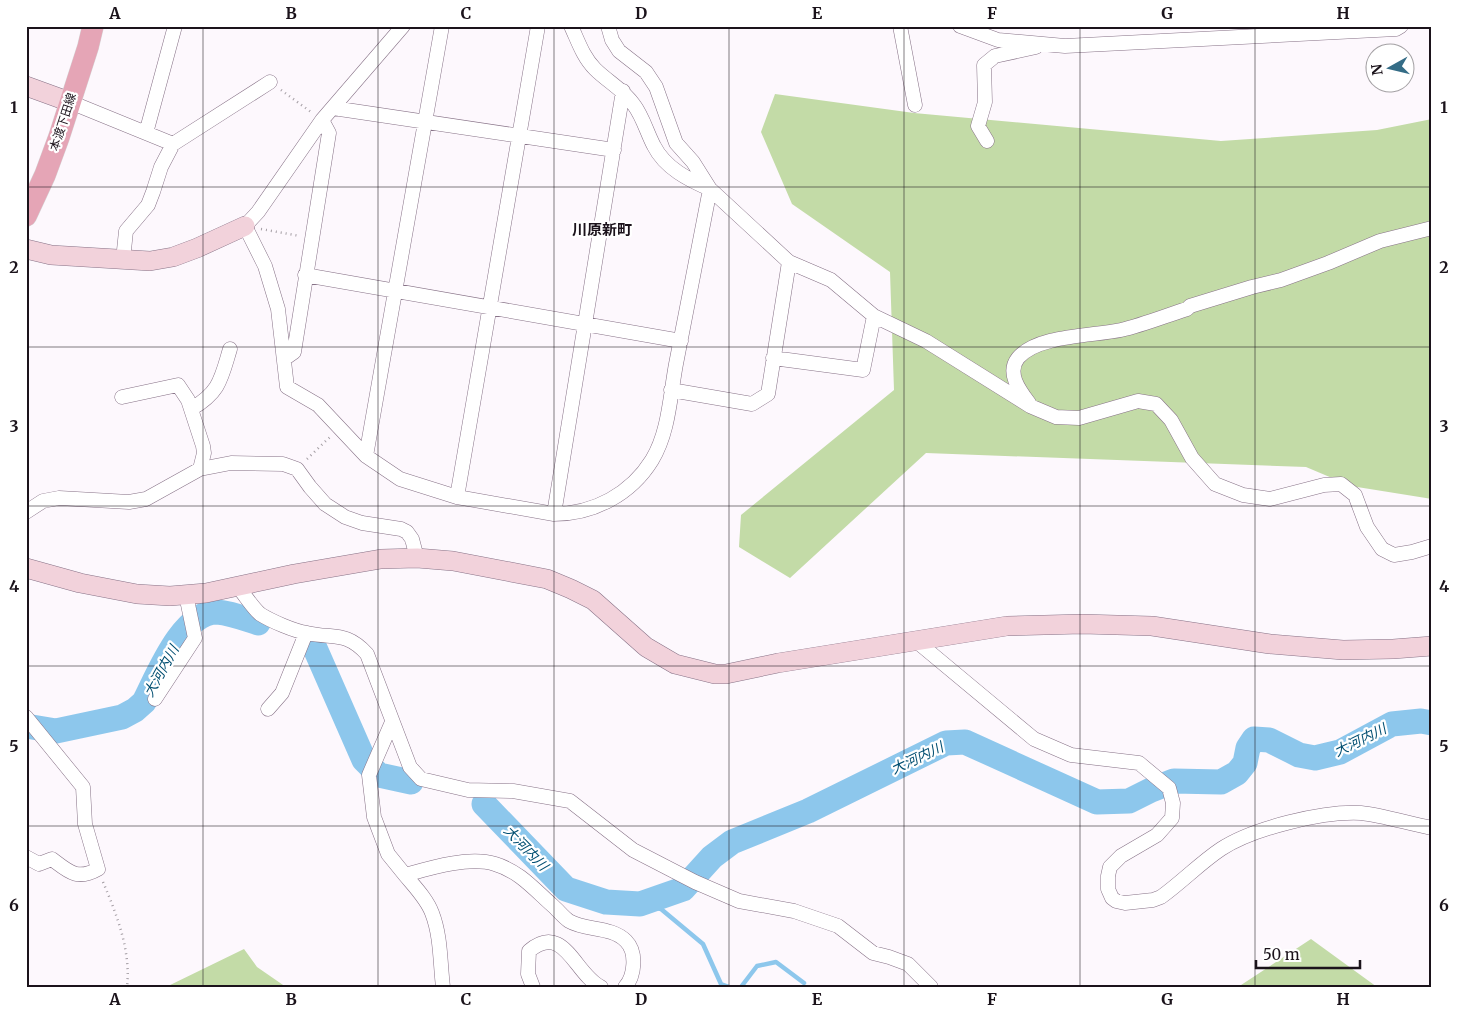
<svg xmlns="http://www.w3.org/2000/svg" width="1458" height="1013" font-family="Merriweather,'Noto Sans JP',serif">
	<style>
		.green { fill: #c3dba7 }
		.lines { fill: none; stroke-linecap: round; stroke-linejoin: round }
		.stream { stroke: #8dc7ec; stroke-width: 4.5 }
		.river { stroke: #8dc7ec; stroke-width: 25 }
		.street-casing { stroke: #877287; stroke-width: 15 }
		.secondary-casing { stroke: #877287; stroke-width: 20 }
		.primary-casing { stroke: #d6d5d6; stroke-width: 22 }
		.path { stroke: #a49ea4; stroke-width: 2.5; stroke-dasharray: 1 4; stroke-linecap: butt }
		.street { stroke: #fff; stroke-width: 14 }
		.secondary { stroke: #f2d2db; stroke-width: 19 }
		.primary { stroke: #e5a5b6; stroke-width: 21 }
		.grid { fill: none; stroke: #1b131b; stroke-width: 1; stroke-opacity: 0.55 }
		.labels { text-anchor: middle; stroke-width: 4.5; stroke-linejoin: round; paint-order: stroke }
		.street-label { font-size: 12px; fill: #1b131b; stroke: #fff }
		.water-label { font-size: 14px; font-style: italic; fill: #004e71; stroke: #fff }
		.quarter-label { font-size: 15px; font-weight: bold; fill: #1b131b; stroke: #fff }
		.neatline { fill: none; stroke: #1b131b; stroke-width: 2 }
		.grid-label { font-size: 16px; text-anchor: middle; font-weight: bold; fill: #1b131b }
	</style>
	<rect width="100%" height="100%" fill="#fdf8fd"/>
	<path class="green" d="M775,94L914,113L1221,141L1377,130L1432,119V499L1351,486L1306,467L926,453L790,578L739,547L741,515L894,390L890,272L792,204L761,132Z
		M1311,939L1377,987H1238Z
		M244,949L257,967L286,987H166Z"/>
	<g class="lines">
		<path class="stream" d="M640,904L661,909L703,944L721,984L729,987
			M741,987L757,966L776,962L804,983"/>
		<path class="river" d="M314,646L364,760L379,775L411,782
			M26,726L56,731L122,717L135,710L144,702C158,675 182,612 217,612C231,613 246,619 258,623
			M484,804L566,889L606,902L640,904L683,889L712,857L732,842L808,811L946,743L965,742L1097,802L1129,801L1151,790L1174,781L1221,782L1237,773L1245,763L1248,748L1254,739L1269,740L1299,755L1315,758L1340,752L1392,724L1421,721L1432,723"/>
		<defs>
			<path id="street" d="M403,26L322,120L258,212L245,226L265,266L278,309L287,387L318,405L366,456L400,479L457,497L554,514C594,514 631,494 652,460C669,432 670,396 676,364C687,306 699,248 710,189
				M571,26C578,41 583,57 595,69C608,82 623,89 634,105C643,117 647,133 654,146C665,168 689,180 710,189
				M608,26L612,40L619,51L646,72L656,87L676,143L693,162L710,189L789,262L768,394L752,404L671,390
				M900,26L915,105
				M960,26L998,40L1065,46L1396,29L1401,26
				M70,102L173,144
				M333,108L614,150
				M146,133L175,26
				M987,141L978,126L985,102L984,65L995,56L1036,47
				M123,260L126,231L148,205L153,192L161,167L173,144L270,82
				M789,262L831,280L874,316L926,341L1030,406L1056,417L1079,418L1138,401L1156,404L1171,420L1192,458L1215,484L1243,495L1270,499L1324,485L1341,484L1355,495L1367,527L1382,549L1394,555L1412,552L1432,546
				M305,275L681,341
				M773,358L863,370L874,316
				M284,359L294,352L329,133L322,120
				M122,397L178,385L188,400L203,446L204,453L200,469
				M1029,403C1020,391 1006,373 1018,358C1037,335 1093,336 1121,330C1143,325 1165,316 1187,309L1190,306L1252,287L1281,280L1328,263L1380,241L1432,228
				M191,409C220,392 221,379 230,349
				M366,456L442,26
				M457,497L538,26
				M26,512L43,501L59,498L129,502L146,499L200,469L231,463L283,464L297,469L310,487L325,504L345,517L362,523L401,529L407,532L412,539L417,558
				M554,514L623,91
				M238,587C245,595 252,607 260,614C271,621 294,631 307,633C334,639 346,631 367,654L410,767L421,779L468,790L513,791L570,801L633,850L695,882L739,901L794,911L838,926L873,953L889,957L908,964L931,987
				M915,640L1034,739L1071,755L1139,763L1169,788L1173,803L1172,818L1157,835L1121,856L1110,867L1108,876V889L1112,898L1116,901L1125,903L1153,900L1161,897C1182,882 1200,863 1221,849C1253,828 1323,811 1361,813C1382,815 1410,824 1432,828
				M155,699L195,638L186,595
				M268,709L282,693L306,633
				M26,717L83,787L85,824L98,869C77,881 68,871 52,859L39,864L26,857
				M392,722L369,775L374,817L388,854L405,875C430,868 469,856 495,864C519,871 534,889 552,905C558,910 563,917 569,921C586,931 611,926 626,941C637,952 635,976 625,987
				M405,875C414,886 427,899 432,913C441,936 440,962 443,987
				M533,987L528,974L529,951C564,921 575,975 601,987"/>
			<path id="secondary" d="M26,86L70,102
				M26,249L51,255L150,261L173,257L197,248L245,226
				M26,568L80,583L137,594L170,596L206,593L294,574L381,559L417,558L453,561L547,579L571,589L593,600L646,647L675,664L715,674H726L778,663L1007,626L1082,624L1152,626L1270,644L1343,650L1393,649L1432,646"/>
			<path id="primary" d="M26,216L45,175L59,137L88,47L93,26"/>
		</defs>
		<use href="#street" class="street-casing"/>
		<use href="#secondary" class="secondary-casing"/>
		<use href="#primary" class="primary-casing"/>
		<path class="path" d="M281,90L311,112
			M261,229L300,236
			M307,459L330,437
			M103,882C117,915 131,951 127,987"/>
		<use href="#street" class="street"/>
		<use href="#secondary" class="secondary"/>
		<use href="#primary" class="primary"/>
	</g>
	<path class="grid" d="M203,26V987M378,26V987M554,26V987M729,26V987M904,26V987M1080,26V987M1255,26V987M26,187H1432M26,347H1432M26,506H1432M26,666H1432M26,826H1432"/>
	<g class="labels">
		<g class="street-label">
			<text transform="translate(63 122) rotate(-72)" y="4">本渡下田線</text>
		</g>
		<g class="water-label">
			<text transform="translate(161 671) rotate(-61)" y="5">大河内川</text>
			<text transform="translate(1360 740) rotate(-26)" y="5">大河内川</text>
			<text transform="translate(917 758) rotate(-25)" y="5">大河内川</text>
			<text transform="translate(526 848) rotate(46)" y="5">大河内川</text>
		</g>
		<g class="quarter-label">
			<text x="602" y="235">川原新町</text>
		</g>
	</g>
	<rect width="1458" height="1013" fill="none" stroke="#ffffff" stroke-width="55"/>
	<g transform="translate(1390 68) rotate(262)"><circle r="24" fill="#ffffff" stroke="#a4a1a4"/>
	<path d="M0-4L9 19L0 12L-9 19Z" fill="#346c86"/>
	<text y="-8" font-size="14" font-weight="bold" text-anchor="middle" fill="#1b131b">N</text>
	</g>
	<path d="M1256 960v8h104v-8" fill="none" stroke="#1b131b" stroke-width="2.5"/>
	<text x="1263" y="960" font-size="15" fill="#1b131b" stroke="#ffffff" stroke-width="4" paint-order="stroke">50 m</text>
	<rect x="28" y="28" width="1402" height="958" class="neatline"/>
	<g class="grid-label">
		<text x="115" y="19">A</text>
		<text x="291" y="19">B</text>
		<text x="466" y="19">C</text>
		<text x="641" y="19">D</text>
		<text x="817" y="19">E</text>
		<text x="992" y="19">F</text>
		<text x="1167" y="19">G</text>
		<text x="1343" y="19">H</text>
		<text x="14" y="113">1</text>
		<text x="1444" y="113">1</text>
		<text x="14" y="273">2</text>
		<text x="1444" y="273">2</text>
		<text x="14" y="432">3</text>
		<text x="1444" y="432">3</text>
		<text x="14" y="592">4</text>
		<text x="1444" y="592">4</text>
		<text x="14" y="752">5</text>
		<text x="1444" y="752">5</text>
		<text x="14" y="911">6</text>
		<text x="1444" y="911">6</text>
		<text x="115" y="1005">A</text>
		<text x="291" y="1005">B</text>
		<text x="466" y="1005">C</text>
		<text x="641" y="1005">D</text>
		<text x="817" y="1005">E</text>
		<text x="992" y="1005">F</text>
		<text x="1167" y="1005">G</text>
		<text x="1343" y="1005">H</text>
	</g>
</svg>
